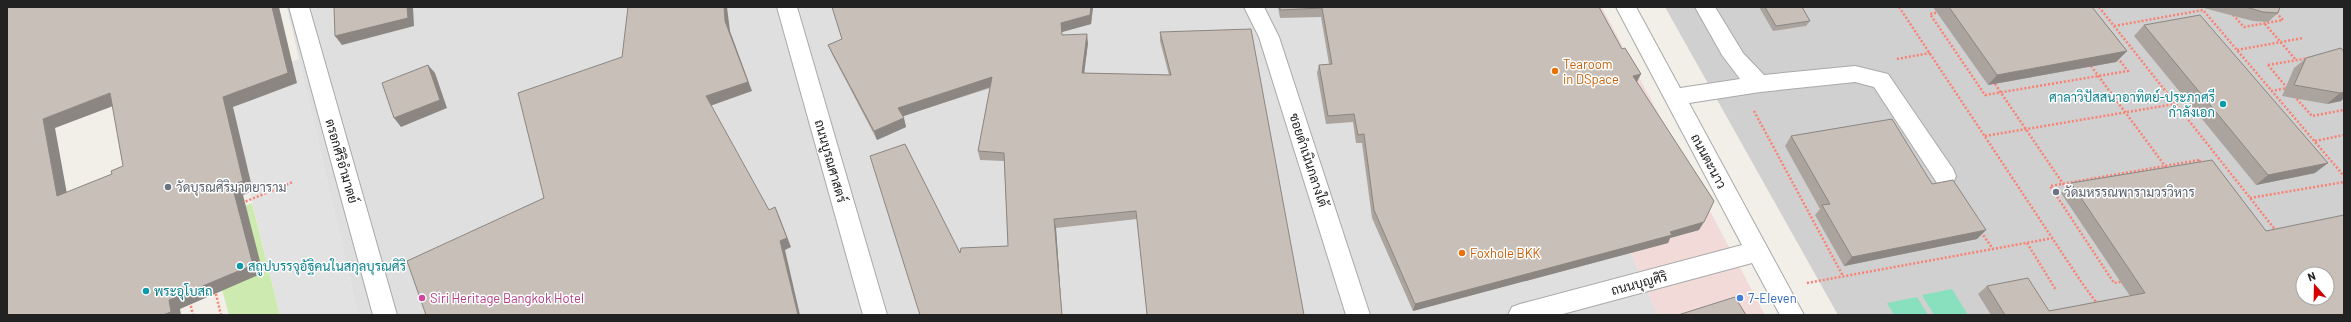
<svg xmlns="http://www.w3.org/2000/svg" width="2351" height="322" font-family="Barlow,Sarabun,sans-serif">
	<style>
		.residential { fill: #e0dfdf }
		.commercial { fill: #f2dad9 }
		.religious { fill: #d0d0d0; fill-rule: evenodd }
		.grass { fill: #cdebb0 }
		.pitch { fill: #88e0be }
		.parking { fill: #e2e2e2 }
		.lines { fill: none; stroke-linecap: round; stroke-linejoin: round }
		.minor-casing { stroke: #a9a9a9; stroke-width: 2 }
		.path { stroke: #fa8072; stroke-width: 2.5; stroke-dasharray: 2 2; stroke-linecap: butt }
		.minor { fill: #fff; fill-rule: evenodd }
		.wall { fill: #aba49e }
		.shaded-wall { fill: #8b8681 }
		.building { fill: #c7bfb8; stroke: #8b8681; fill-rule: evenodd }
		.food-dot { fill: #e8710a; stroke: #fff; stroke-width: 1.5 }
		.culture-dot { fill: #0f9aa8; stroke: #fff; stroke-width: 1.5 }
		.worship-dot { fill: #6b7280; stroke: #fff; stroke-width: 1.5 }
		.hotel-dot { fill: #d1479c; stroke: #fff; stroke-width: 1.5 }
		.shop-dot { fill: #3f7fe0; stroke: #fff; stroke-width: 1.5 }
		.labels { text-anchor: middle; stroke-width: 3; stroke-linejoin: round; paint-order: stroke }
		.food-label { font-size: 13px; fill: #c56008; stroke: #fff; text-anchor: start }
		.culture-label { font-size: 13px; fill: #0d838f; stroke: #fff; text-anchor: start }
		.street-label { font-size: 13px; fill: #222; stroke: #fff }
		.worship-label { font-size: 13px; fill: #5b616d; stroke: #fff; text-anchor: start }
		.hotel-label { font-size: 13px; fill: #b23c85; stroke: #fff; text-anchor: start }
		.shop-label { font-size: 13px; fill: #366cbe; stroke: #fff; text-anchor: start }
	</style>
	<rect width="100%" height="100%" fill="#f2efe9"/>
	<path class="residential" d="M287,7H1525L1658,315H358Z"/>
	<path class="commercial" d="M1525,7H1602L1765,315H1658Z"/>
	<path class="religious" d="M1665,7H2344V315H1838ZM2303,274H2327V298H2303Z"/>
	<path class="grass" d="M252,203L280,315H229L204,223Z"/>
	<path class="pitch" d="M1952,289L1968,315H1934L1922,295Z
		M1917,297L1928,315H1894L1887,303Z"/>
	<path class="parking" d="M299,59L358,315H280L224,87Z"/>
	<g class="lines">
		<defs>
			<path id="minor" d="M289,7H309L397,315H373Z
				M777,7H797L887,315H863Z
				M1244,7H1264L1279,37L1370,315H1346L1259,37Z
				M1616,7H1636L1680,88L1740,79L1722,55L1695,7H1715L1743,53L1764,75L1855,66L1888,74L1953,169L1956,176L1953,183L1945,185L1937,183L1874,87L1855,82L1760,92L1689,103L1804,315H1780L1752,263L1559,315H1508L1512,307L1520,304L1742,245Z"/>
		</defs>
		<use href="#minor" class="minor-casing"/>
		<path class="path" d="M1899,7L2082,283L2096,302H2099
			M2099,7L2277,232
			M1940,12L1930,14L1985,95L2128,71L2117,57
			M2233,15L2244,27L2283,20L2271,7
			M2265,24L2296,60
			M2114,26L2203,10L2344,176
			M2237,50L2303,38
			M1897,59L1930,53
			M2268,65L2288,89
			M2268,65L2309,58
			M2091,66L2168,170
			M1995,84L2068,191
			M2271,91L2287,88
			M2294,96L2312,116L2344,110
			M1754,111L1843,276
			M1985,136L2175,104
			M2315,141L2344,135
			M2199,160L2271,255L2114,283L2050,186Z
			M2250,198L2344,182
			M242,203L293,182
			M1981,232L1993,249
			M2027,243L2056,290
			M1807,283L2053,238
			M215,290L221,315
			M190,302L193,315"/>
		<use href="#minor" class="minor"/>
	</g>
	<path class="wall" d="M832,7H1093L1091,24L1062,32V35L1088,43L1084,73L1169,75L1160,41V32L1304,315L1147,314L1137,219L1056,228L1062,315L960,253L1008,246L1004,161L980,160L978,151L990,88L903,116L906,127L877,140L832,54L828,45L842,39Z
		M1278,7H1599L1637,82L1699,230L1670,238L1668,243L1413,311L1372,218L1362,143H1356L1353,122L1326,124L1317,73L1319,65L1329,64L1321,17L1280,18Z
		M1759,7H1802L1810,21L1806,26L1773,31Z
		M1933,7H2092L2127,51L2116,62L1988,85Z
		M2200,7H2280L2278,13L2268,22L2253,21Z
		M2144,25L2315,173L2256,185L2134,36Z
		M2341,48V101L2327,104L2282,96L2294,68L2306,58Z
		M1791,136L1932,184L1977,239L1844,266L1815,215L1820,209L1785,146Z
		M2071,183L2266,231L2344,315H1991L1978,294L1987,286L2049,311L2130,296L2061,193Z"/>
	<path class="shaded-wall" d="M272,7H279L297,83L233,107L253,191L243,195L263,273L180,309L181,315H163L169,300L232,185L223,97Z
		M407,7H413L414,26L342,45L335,36Z
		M724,7H727L730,31L752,91L710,106L706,96L725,21Z
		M1091,7H1093L1091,24L1062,32L1061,23Z
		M1087,34L1088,43L1083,82L1082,73Z
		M2127,51L2116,62L1988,85L1997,75Z
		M428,65L435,73L447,108L401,127L394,118Z
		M1641,74L1637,82L1629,84L1633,76Z
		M992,77L993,86L901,117L898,108Z
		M2344,92V98L2341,101L2327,104L2340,93Z
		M110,93L121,103L55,128L69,205L57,196L43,119Z
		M904,118L906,127L877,140L874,131Z
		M2328,163L2315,173L2256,185L2268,175Z
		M775,207L779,216L791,247L785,250L800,315H798L780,241Z
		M1054,219L1056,228L1062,315Z
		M1704,222L1699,230L1670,238L1668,243L1413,311L1415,304Z
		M1986,230L1977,239L1844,266L1852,257Z"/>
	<path class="building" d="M7,7H272L288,73L223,97L243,181L232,185L253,265L169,300L171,312L163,315H7ZM110,93L123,166L111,171L112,174L57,196L43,119Z
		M334,7H407L408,18L335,36Z
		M628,7H724L725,21L748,82L706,96L769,210L775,207L787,238L780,241L798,315H426L407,261L544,198L518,93L622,57Z
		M832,7H1091L1090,15L1061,23L1062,35L1087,34L1082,73L1171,75L1160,32L1251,29L1304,315H1145L1147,314L1136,211L1054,219L1062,315H920L870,156L905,144L960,253L961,248L1008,246L1004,153L978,151L992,77L898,108L904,118L874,131L828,45L842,39Z
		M1280,7H1599L1622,49L1625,48L1641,74L1633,76L1714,201L1704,222L1670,232L1672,235L1415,304L1374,210L1364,134L1358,135L1354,114L1328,116L1319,65L1332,64L1322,8L1280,10Z
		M1765,7H1802L1810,21L1776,26Z
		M1949,7H2092L2127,51L1997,75Z
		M2246,7H2280L2278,13L2263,12Z
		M2200,15L2328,163L2268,175L2144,25Z
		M2341,48L2344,52V92L2340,93L2294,85L2306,58Z
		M428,65L440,100L394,118L382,83Z
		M1892,119L1932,184L1953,180L1986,230L1852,257L1822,205L1830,204L1791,136Z
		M2212,160L2266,231L2344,215V315H2005L1987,286L2028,278L2049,311L2145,293L2071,183ZM2303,274H2327V298H2303Z
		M1735,297L1746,315H1678Z"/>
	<g class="food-dot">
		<circle cx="1555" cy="71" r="4"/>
		<circle cx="1462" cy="253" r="4"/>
	</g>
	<g class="culture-dot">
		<circle cx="2223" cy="104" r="4"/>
		<circle cx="240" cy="266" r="4"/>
		<circle cx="146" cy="291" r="4"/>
	</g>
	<g class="worship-dot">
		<circle cx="168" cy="187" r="4"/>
		<circle cx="2056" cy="192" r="4"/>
	</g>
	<circle class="hotel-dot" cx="422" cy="298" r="4"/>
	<circle class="shop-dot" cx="1740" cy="298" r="4"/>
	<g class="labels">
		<g class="food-label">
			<text x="1563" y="69">Tearoom<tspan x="1563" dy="15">in DSpace</tspan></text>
			<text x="1470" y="258">Foxhole BKK</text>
		</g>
		<g class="culture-label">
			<text x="2215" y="102" text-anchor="end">ศาลาวิปัสสนาอาทิตย์-ประภาศรี<tspan x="2215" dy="15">กำลังเอก</tspan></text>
			<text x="248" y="271">สถูปบรรจุอัฐิคนในสกุลบุรณศิริ</text>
			<text x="154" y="296">พระอุโบสถ</text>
		</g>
		<g class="street-label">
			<text transform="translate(1309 160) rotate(72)" y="5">ซอยดำเนินกลางใต้</text>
			<text transform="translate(342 161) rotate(74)" y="5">ตรอกศิริอำมาตย์</text>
			<text transform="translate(831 161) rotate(74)" y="5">ถนนบูรณศาสตร์</text>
			<text transform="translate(1709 161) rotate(62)" y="5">ถนนตะนาว</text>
			<text transform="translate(1639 283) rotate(-15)" y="5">ถนนบุญศิริ</text>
		</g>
		<g class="worship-label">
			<text x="176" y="192">วัดบุรณศิริมาตยาราม</text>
			<text x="2064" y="197">วัดมหรรณพารามวรวิหาร</text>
		</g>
		<g class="hotel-label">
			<text x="430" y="303">Siri Heritage Bangkok Hotel</text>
		</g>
		<g class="shop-label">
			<text x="1748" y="303">7-Eleven</text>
		</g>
	</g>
	<rect width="2351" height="322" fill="none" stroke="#222222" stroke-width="16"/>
	<g transform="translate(2315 286) rotate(340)"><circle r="19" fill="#ffffff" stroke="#a7a7a7"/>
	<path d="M0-3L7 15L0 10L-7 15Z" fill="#d40000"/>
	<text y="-6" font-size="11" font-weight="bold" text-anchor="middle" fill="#222222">N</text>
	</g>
</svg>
